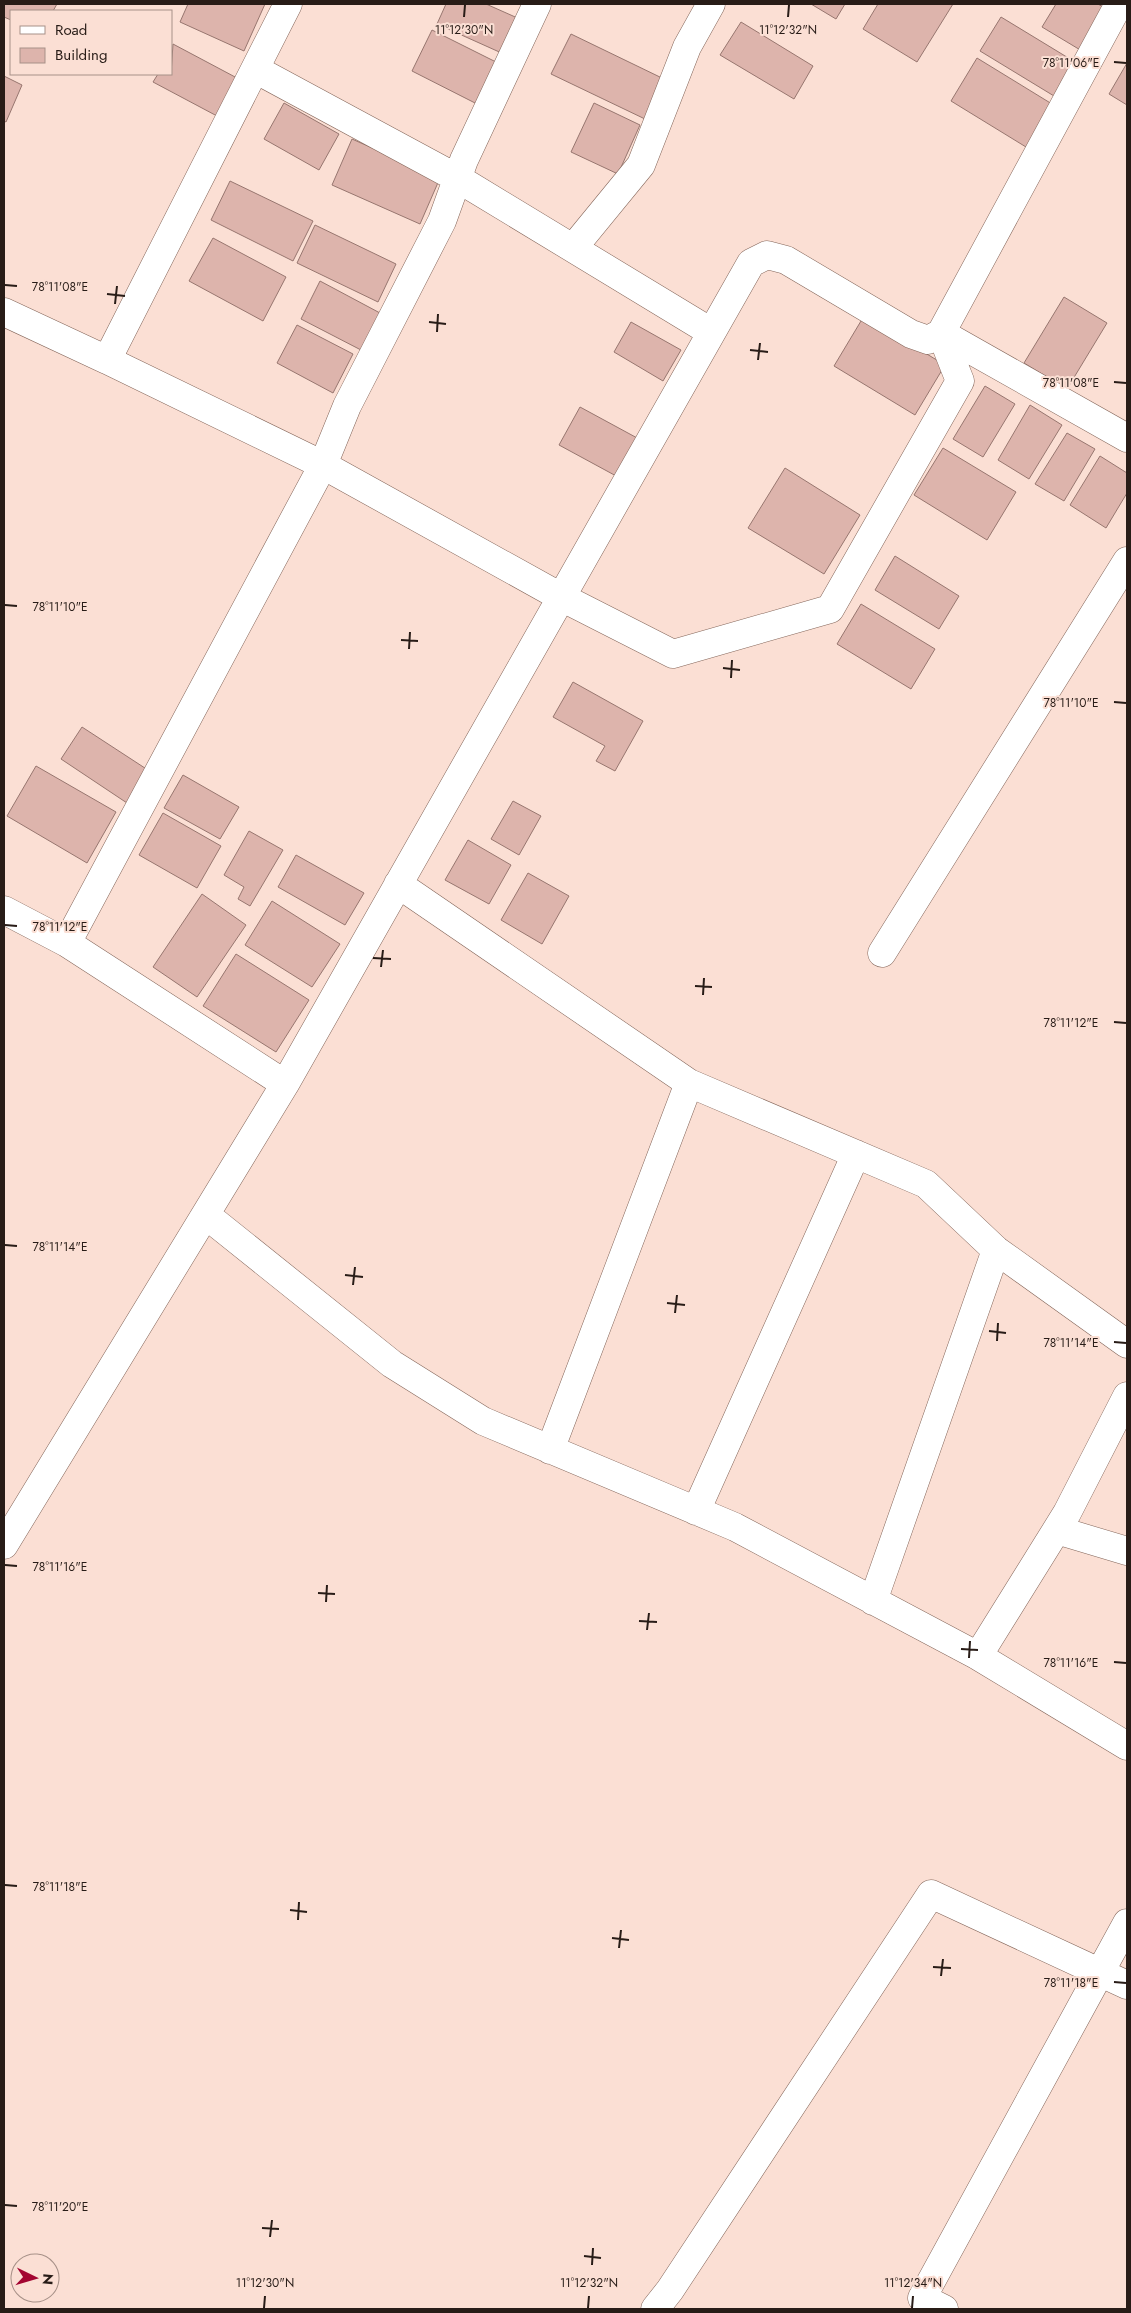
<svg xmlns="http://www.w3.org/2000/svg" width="1131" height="2313" font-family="Jost,sans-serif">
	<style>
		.building { fill: #ddb4ac; stroke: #97766f }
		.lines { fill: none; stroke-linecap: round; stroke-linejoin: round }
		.minor-casing { stroke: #84665a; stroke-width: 29 }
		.minor { stroke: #fff; stroke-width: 28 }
		.ticks { fill: none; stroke: #281c17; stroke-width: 2 }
		.ticks-label { font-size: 12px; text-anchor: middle; fill: #281c17; stroke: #fbdfd4; stroke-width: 4; stroke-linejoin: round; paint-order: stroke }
	</style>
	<rect width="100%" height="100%" fill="#fbdfd4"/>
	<path class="building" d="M4,4H57L53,11H11V20L4,17Z
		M188,4H265L244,51L180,22Z
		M446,4H486L522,20L506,55L437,24Z
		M811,4H845L836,19Z
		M878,4H953L917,62L863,29Z
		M1056,4H1098L1108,10L1082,51L1042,27Z
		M1001,17L1075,62L1054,96L980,51Z
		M741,22L813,66L794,99L720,55Z
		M432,30L498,63L477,104L412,71Z
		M571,34L664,79L645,119L551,74Z
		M173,44L237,78L217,116L153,82L158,74H171Z
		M977,58L1052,104L1026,147L951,101Z
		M1127,63V105L1109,94Z
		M4,76L22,85L6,122L4,121Z
		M284,103L339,134L319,170L264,139Z
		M594,103L640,125L618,174L571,152Z
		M352,139L440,178L420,224L332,185Z
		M230,181L313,221L293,261L211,220Z
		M315,225L396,264L378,302L297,263Z
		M213,238L286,277L263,321L189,281Z
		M320,281L380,313L361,350L301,319Z
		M1064,297L1107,323L1067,389L1024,363Z
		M864,316L945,365L915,415L834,366Z
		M631,322L681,350L663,381L614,352Z
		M297,325L353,354L333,393L277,363Z
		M985,386L1015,404L983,457L953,439Z
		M1030,405L1062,425L1029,479L998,460Z
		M580,407L639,439L618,477L559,445Z
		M1067,433L1095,449L1064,501L1035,484Z
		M943,448L1016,492L987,540L914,495Z
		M1100,456L1127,473V493L1106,528L1070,505Z
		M785,468L860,515L824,574L748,528Z
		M895,556L959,596L939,629L875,590Z
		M861,604L935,649L911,689L837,644Z
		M573,682L643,721L615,771L596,761L605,746L553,717Z
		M82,727L151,772L130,805L61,759Z
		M36,766L116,812L87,863L7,816Z
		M183,775L239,807L220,839L164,808Z
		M513,801L541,816L519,855L491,839Z
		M163,813L221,846L197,888L139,855Z
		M249,831L283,850L250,906L238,899L244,887L224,875Z
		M468,840L511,865L489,904L445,880Z
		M296,855L364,893L345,925L278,887Z
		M528,873L569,896L542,944L501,920Z
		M202,894L246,925L197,997L153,967Z
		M272,901L340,944L312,987L245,945Z
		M236,954L309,1000L276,1052L203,1006Z"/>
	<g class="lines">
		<defs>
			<path id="minor" d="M537,4L464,160L442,221L347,406L323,465L561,597L673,654L830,609L960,381L941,333
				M255,69L457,178L711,332
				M573,248L641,165L687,47L711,4
				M4,312L107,360
				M941,333L1127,438
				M398,884L689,1083L926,1184L996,1250L1127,1344
				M4,910L67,943
				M882,953L1127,561
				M285,1084L751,263L767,255L786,260L911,334L928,340L941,333L1119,4
				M206,1215L392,1364L483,1421L735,1527L978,1656L1127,1746
				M550,1450L689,1083
				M696,1511L856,1154
				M1057,1530L1127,1551
				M4,1545L285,1084L67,943L323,465L107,360L288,4
				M873,1601L996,1250
				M978,1656L1067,1513L1127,1396
				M655,2309L670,2290L931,1894L1127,1985
				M944,2309L922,2298L1127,1923"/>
		</defs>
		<use href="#minor" class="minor-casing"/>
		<use href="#minor" class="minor"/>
	</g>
	<path class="ticks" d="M464,17L465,5M788,17L789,5M1114,62L1126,63M5,285L17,286M107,294L125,296M115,304L117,286M429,322L446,324M437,332L438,314M750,350L768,352M758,360L760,343M1114,382L1126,383M5,605L17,606M401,640L418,641M409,649L410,632M723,668L740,670M731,678L732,660M1114,702L1126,703M5,925L17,926M373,958L391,959M381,967L383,950M695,986L712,987M703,995L704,978M1114,1022L1126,1023M5,1245L17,1246M345,1275L363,1277M353,1285L355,1267M667,1303L685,1305M675,1313L677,1295M989,1331L1006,1333M997,1341L998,1323M1114,1342L1126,1343M5,1565L17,1566M318,1593L335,1594M326,1602L327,1585M639,1621L657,1622M647,1630L649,1613M961,1649L978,1650M969,1658L970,1641M1114,1662L1126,1663M5,1885L17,1886M290,1910L307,1912M298,1920L299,1902M612,1938L629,1940M619,1948L621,1930M933,1967L951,1968M941,1976L943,1959M1114,1982L1126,1983M5,2205L17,2206M262,2228L279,2229M270,2237L272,2220M584,2256L601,2258M592,2265L593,2248M264,2308L265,2296M588,2308L589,2296M912,2308L913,2296"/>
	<g class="ticks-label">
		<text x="464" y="34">11°12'30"N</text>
		<text x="788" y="34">11°12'32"N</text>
		<text x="1071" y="67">78°11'06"E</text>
		<text x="60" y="291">78°11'08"E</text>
		<text x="1071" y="387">78°11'08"E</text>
		<text x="60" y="611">78°11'10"E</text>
		<text x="1071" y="707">78°11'10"E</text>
		<text x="60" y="931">78°11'12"E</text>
		<text x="1071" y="1027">78°11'12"E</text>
		<text x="60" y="1251">78°11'14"E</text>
		<text x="1071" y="1347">78°11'14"E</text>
		<text x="60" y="1571">78°11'16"E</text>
		<text x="1071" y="1667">78°11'16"E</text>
		<text x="60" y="1891">78°11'18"E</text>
		<text x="1071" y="1987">78°11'18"E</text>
		<text x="60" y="2211">78°11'20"E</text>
		<text x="265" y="2287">11°12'30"N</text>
		<text x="589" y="2287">11°12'32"N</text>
		<text x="913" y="2287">11°12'34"N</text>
	</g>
	<rect width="1131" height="2313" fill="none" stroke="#281c17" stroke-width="10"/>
	<rect x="10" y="10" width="162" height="65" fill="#fbdfd4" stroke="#a79188"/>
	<rect x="20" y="26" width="25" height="8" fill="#ffffff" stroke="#a79188"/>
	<text x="55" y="35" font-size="15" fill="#281c17">Road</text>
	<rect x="20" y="48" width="25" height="15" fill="#ddb4ac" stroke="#a79188"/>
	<text x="55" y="60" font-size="15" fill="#281c17">Building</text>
	<g transform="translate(35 2278) rotate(95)"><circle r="24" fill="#fbdfd4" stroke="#a79188"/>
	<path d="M0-4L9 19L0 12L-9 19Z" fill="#a30430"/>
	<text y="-8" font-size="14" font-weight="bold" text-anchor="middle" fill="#281c17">N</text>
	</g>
</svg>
